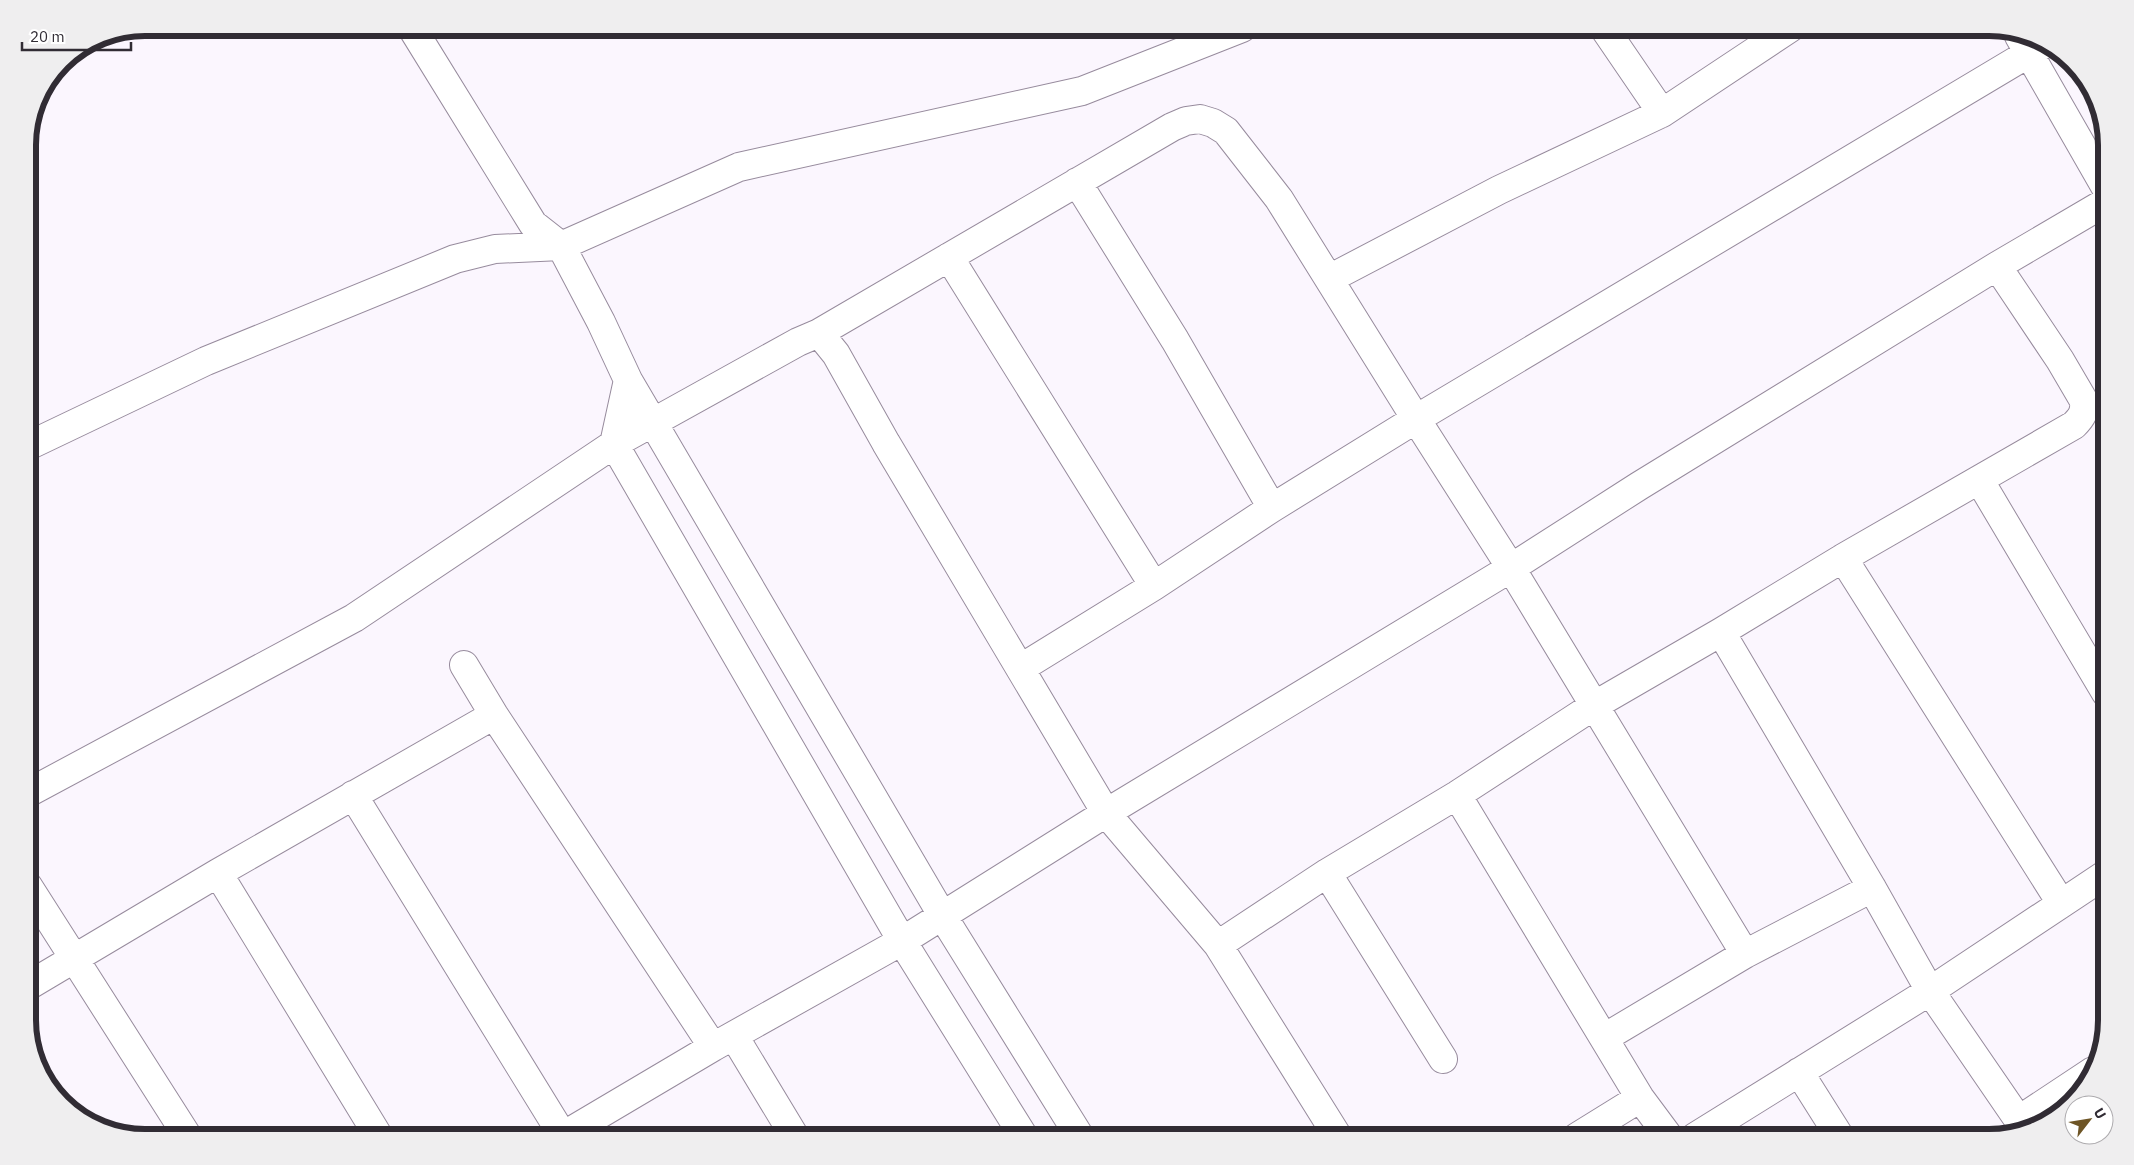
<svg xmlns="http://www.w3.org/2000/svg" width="2134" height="1165" font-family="'IBM Plex Sans',sans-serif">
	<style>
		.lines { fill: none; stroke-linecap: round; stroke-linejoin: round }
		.street-casing { stroke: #978b9d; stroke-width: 30 }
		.street { stroke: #fff; stroke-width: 28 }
		.rim { fill: none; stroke: #312c34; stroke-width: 6 }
	</style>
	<rect width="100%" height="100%" fill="#fbf6fe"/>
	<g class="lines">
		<defs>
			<path id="street" d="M412,28L533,224L561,246
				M1604,28L1662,113
				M2019,36L2106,188
				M1077,182L1175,340L1272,508
				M949,257L1154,586
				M1329,279L1499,190L1662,113L1790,28
				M819,333L1172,127L1186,121L1200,119L1213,123L1226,131L1279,199L1416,419L1511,568L1745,954
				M628,380L942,915L1080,1137
				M28,446L206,361L455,259L495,249L561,246
				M1980,481L2106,693
				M1843,558L2061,903
				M1721,632L1872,888L1930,991L2024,1128
				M464,665L494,715L713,1047
				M1021,668L1154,586L1272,508L1416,419L2046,43
				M28,793L354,618L614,444L798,342L819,333L836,354L886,443L1106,813L1218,945L1338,1137
				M353,795L563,1136
				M1457,795L1640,1098L1669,1137
				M218,873L379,1137
				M1327,873L1443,1059
				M28,886L188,1137
				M1218,945L1327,873L1457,795L1595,705L1721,632L1843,558L2074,425C2082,417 2085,412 2084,401L2060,360L1997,266
				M28,986L218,873L494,715
				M734,1036L795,1137
				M1604,1038L1745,954L1872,888
				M1799,1072L1840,1137
				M2019,1120L2093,1071
				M561,1137L713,1047L902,941L1106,813L1511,568L1639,486L1997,266L2106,202
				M1024,1137L902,941L614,444L628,380L601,322L561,246L739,167L1082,91L1242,28
				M1577,1137L1640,1098
				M1695,1137L1930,991L2106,874"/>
		</defs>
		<use href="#street" class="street-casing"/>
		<use href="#street" class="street"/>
	</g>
	<path d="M0 0H2134V1165H0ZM145 36H1989A109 109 0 0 1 2098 145V1020A109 109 0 0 1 1989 1129H145A109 109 0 0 1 36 1020V145A109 109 0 0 1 145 36Z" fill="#efeeef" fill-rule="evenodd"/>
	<path class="rim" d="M145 36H1989A109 109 0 0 1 2098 145V1020A109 109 0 0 1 1989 1129H145A109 109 0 0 1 36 1020V145A109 109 0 0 1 145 36Z"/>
	<g transform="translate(2089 1120) rotate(59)"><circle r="24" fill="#ffffff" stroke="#adabae"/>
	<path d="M0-4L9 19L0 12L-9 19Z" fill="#6e5526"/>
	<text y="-8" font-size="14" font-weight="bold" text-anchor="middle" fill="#312c34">U</text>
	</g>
	<path d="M22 42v8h109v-8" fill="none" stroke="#312c34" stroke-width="2.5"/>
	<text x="30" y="42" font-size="15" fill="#312c34" stroke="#ffffff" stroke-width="4" paint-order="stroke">20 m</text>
</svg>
